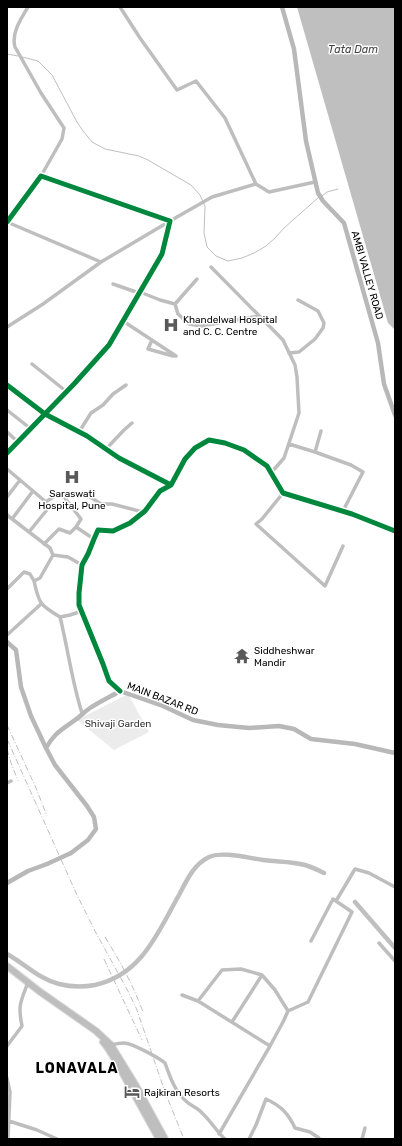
<svg xmlns="http://www.w3.org/2000/svg" width="402" height="1146" font-family="Rubik,sans-serif">
	<style>
		.green { fill: #ececec }
		.water { fill: #bfbfbf }
		.lines { fill: none; stroke-linecap: round; stroke-linejoin: round }
		.stream { stroke: #bfbfbf; stroke-width: 1 }
		.canal { stroke: #bfbfbf; stroke-width: 4.5 }
		.highway-casing { stroke: #dbdbdb; stroke-width: 8 }
		.street { stroke: #bebebe; stroke-width: 3.5 }
		.secondary { stroke: #b8b8b8; stroke-width: 4.5 }
		.highway { stroke: #bebebe; stroke-width: 6 }
		.rail { stroke: #bebebe; stroke-width: 1; stroke-dasharray: 6 2 1 2; stroke-linecap: butt }
		.secondary-bridge { stroke: #b8b8b8; stroke-width: 4.5 }
		.cycleway-casing { stroke: #fff; stroke-width: 8 }
		.cycleway { stroke: #00873e; stroke-width: 5 }
		.labels { text-anchor: middle; stroke-width: 3; stroke-linejoin: round; paint-order: stroke }
		.street-label { font-size: 10px; fill: #000; stroke: #fff }
		.poi-label { font-size: 10px; fill: #000; stroke: #fff; text-anchor: start }
		.park-label { font-size: 10px; fill: #333; stroke: #fff }
		.water-label { font-size: 11px; font-style: italic; fill: #444; stroke: #fff }
		.district-label { font-size: 14px; font-weight: bold; letter-spacing: 1px; fill: #000; stroke: #fff }
	</style>
	<rect width="100%" height="100%" fill="#fff"/>
	<path class="green" d="M128,694L149,732L114,750L77,720Z"/>
	<path class="water" d="M297,7H395V330L388,323Z"/>
	<g class="lines">
		<path class="stream" d="M7,54L18,56
			M22,57L38,61L52,75L77,122L83,131L92,142L105,149L139,156L148,160L191,185L200,195L205,206L204,233L207,247L216,256L228,261L242,258L254,253L266,246L275,238L284,228L319,197
			M322,196L327,192L338,189"/>
		<path class="canal" d="M355,902L395,948
			M7,954C25,964 39,979 59,984C71,987 84,987 95,985C142,975 158,932 179,895C187,880 193,865 209,857C222,851 248,858 263,860C277,862 291,861 305,865C312,867 318,870 324,873"/>
		<defs>
			<path id="highway" d="M7,966L39,991L96,1031L111,1045L135,1084L165,1139
				M103,1042L107,1047L117,1063L159,1139"/>
		</defs>
		<use href="#highway" class="highway-casing"/>
		<path class="street" d="M28,7C21,19 11,33 15,47L41,93L64,128L62,139L41,176
			M120,7L140,38L177,90L196,81L225,118L256,184
			M7,222L41,176L170,221L162,254L109,345L74,384L45,414
			M7,222L101,262
			M211,267L283,340L295,365L297,377L299,413L284,458L271,473
			M113,284L139,293
			M140,292L160,300L175,304L178,314L189,324L201,326L259,316
			M175,304L197,279
			M123,321L176,356
			M7,327L43,304L101,262L170,221L212,197L256,184L269,192L315,182
			M152,340L148,349L173,356
			M289,353L299,352L315,339L323,328L324,323L318,311L298,300
			M32,364L67,392
			M7,410L31,429
			M7,432L18,442
			M79,432L91,413L103,405L113,394L126,385
			M289,444L315,452L351,465L363,472L343,511
			M106,449L124,430L132,423
			M315,452L321,431
			M7,469L46,502C52,498 57,492 64,497L74,494L81,493L87,495L101,504H112L143,512
			M283,493L262,519L256,524L325,586L343,546
			M7,497L20,480
			M64,497L81,519L76,527L94,539
			M7,515L29,532L46,511V502
			M12,519L33,491
			M29,532L50,548L53,555
			M44,544L59,529L70,533L76,527
			M7,589L24,572L30,574L34,581
			M82,611L70,615L60,617C40,605 39,604 34,581L40,578L53,555L68,557L82,565
			M60,617C68,649 72,682 82,713
			M7,635L41,604
			M120,691L109,681L103,664L79,605V593L82,565L88,554L94,539L98,530L113,531L130,523L145,511L160,491L171,485
			M7,783L11,781
			M336,901L355,869L369,873L395,887
			M379,943L395,961
			M182,995L198,1001L270,1046
			M198,1001L222,970L241,969L262,975L275,990L288,1011L283,1022L270,1046L219,1134
			M288,1011L308,1002L352,912L333,899L311,941
			M232,1022L262,975
			M111,1045C115,1044 120,1043 124,1043C132,1043 159,1058 165,1063C170,1077 175,1092 187,1102C191,1106 198,1108 202,1113C211,1121 216,1131 225,1139
			M7,1046L22,1026C18,1006 20,1003 27,985
			M7,1078L10,1092L8,1139
			M9,1121L37,1130L57,1139
			M249,1139L256,1125L266,1099C281,1106 288,1113 295,1128L310,1132L319,1138L318,1139
			M362,1139L365,1128"/>
		<path class="secondary" d="M282,7L294,49L306,141L318,193L323,201L344,223L378,343L384,384L395,415
			M7,385L45,414L87,436L119,458L171,485L185,459L195,448L209,440L225,443L244,450L267,466L283,493L352,514L395,531
			M7,453L45,414
			M7,642L16,650L21,687L31,716L46,748
			M71,853L88,840L96,829L94,817L87,806L55,765L46,748C55,732 62,730 75,720C80,717 84,712 90,708C99,702 110,697 120,691L163,706L193,720L218,725L249,728L279,726L294,729L311,739L355,744L395,753
			M7,883L28,871L47,864"/>
		<use href="#highway" class="highway"/>
		<path class="rail" d="M7,725L36,788L47,816
			M7,739L77,895L95,931L129,993L137,1010L165,1092L184,1139
			M7,749L11,763L18,781
			M105,937C120,961 133,985 143,1012
			M104,959L142,1040"/>
		<path class="secondary-bridge" d="M47,864L71,853"/>
		<defs>
			<path id="cycleway" d="M7,222L41,176L170,221L162,254L109,345L74,384L7,453
				M7,385L45,414L87,436L119,458L171,485L185,459L195,448L209,440L225,443L244,450L267,466L283,493L352,514L395,531
				M120,691L109,681L103,664L79,605V593L82,565L88,554L94,539L98,530L113,531L130,523L145,511L160,491L171,485"/>
		</defs>
		<use href="#cycleway" class="cycleway-casing"/>
		<use href="#cycleway" class="cycleway"/>
	</g>
	<defs>
		<symbol id="hospital-bare" viewBox="-9 -9 18 18"><path d="M-5-5h3v3.5h4V-5h3V5h-3V1.5h-4V5h-3Z" fill="#595959" stroke="#fff" stroke-width="2.5" paint-order="stroke"/></symbol>
		<symbol id="temple-bare" viewBox="-9 -9 18 18"><path d="M0-6L5-2H3V0L6.5 2.5H4V6H1.5V3h-3V6H-4V2.5H-6.5L-3 0V-2H-5Z" fill="#595959" stroke="#fff" stroke-width="2.5" paint-order="stroke"/></symbol>
		<symbol id="hotel-bare" viewBox="-9 -9 18 18"><path d="M-6-4.5h1.5V1H6V5H4.5V3h-9V5H-6ZM-4 0a1.8 1.8 0 1 1 3.6 0ZM.5 0V-2.5h3Q6-2.5 6 0Z" fill="#595959" stroke="#fff" stroke-width="2.5" paint-order="stroke"/></symbol>
	</defs>
	<g fill-rule="evenodd">
		<use href="#hospital-bare" x="160" y="314" width="22" height="22"/>
		<use href="#hospital-bare" x="61" y="466" width="22" height="22"/>
		<use href="#temple-bare" x="231" y="645" width="22" height="22"/>
		<use href="#hotel-bare" x="121" y="1081" width="22" height="22"/>
	</g>
	<g class="labels">
		<g class="street-label">
			<text transform="translate(368 275) rotate(74)" y="4">AMBI VALLEY ROAD</text>
			<text transform="translate(163 698) rotate(21)" y="4">MAIN BAZAR RD</text>
		</g>
		<g class="poi-label">
			<text x="183" y="323">Khandelwal Hospital<tspan x="183" dy="12">and C. C. Centre</tspan></text>
			<text x="72" y="497" text-anchor="middle">Saraswati<tspan x="72" dy="12">Hospital, Pune</tspan></text>
			<text x="254" y="654">Siddheshwar<tspan x="254" dy="12">Mandir</tspan></text>
			<text x="144" y="1096">Rajkiran Resorts</text>
		</g>
		<g class="park-label">
			<text x="118" y="727">Shivaji Garden</text>
		</g>
		<g class="water-label">
			<text x="353" y="53">Tata Dam</text>
		</g>
		<g class="district-label">
			<text x="77" y="1073">LONAVALA</text>
		</g>
	</g>
	<rect width="402" height="1146" fill="none" stroke="#000000" stroke-width="16"/>
</svg>
